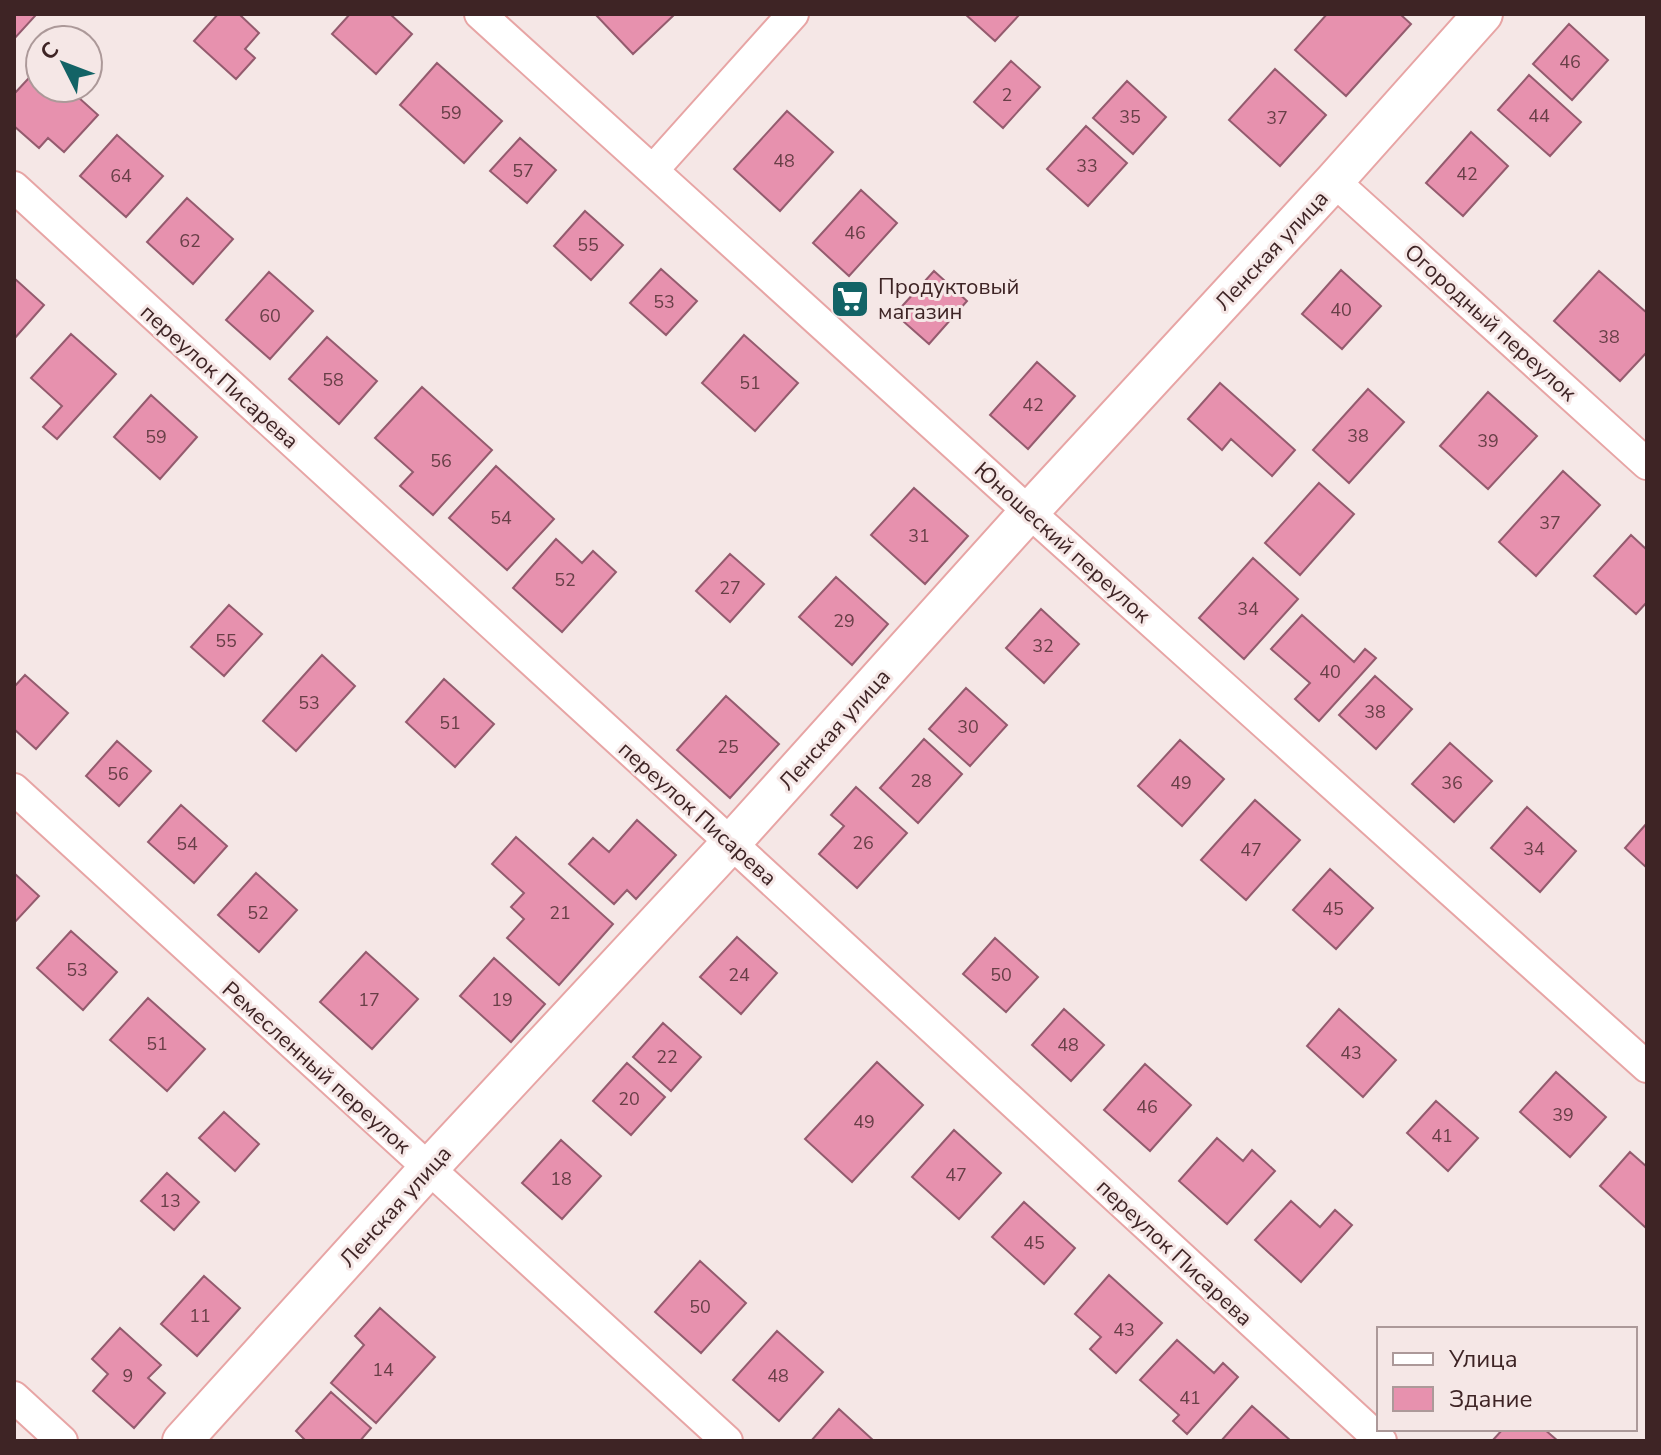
<svg xmlns="http://www.w3.org/2000/svg" width="1661" height="1455" font-family="'Nunito Sans',sans-serif">
	<style>
		.building { fill: #e791ae; stroke: #945b6e; stroke-width: 2 }
		.lines { fill: none; stroke-linecap: round; stroke-linejoin: round }
		.minor-casing { stroke: #e7a5a5; stroke-width: 34 }
		.tertiary-casing { stroke: #e7a5a5; stroke-width: 42 }
		.minor { stroke: #fff; stroke-width: 30 }
		.tertiary { stroke: #fff; stroke-width: 38 }
		.labels { text-anchor: middle; stroke-width: 6; stroke-linejoin: round; paint-order: stroke }
		.number-label { font-size: 18px; fill: #683f47 }
		.street-label { font-size: 22px; fill: #3e2425; stroke: #f5e7e6 }
		.poi-label { font-size: 22px; fill: #3e2425; stroke: #f5e7e6; text-anchor: start }
	</style>
	<rect width="100%" height="100%" fill="#f5e7e6"/>
	<path class="building" d="M14,14H32L35,16L14,39Z
		M218,14H239L259,33L245,49L255,58L236,79L194,41Z
		M350,14H390L412,34L376,74L332,34Z
		M595,14H675L633,54Z
		M965,14H1020L995,41Z
		M1327,14H1400L1411,24L1346,96L1295,50Z
		M1569,24L1608,60L1572,100L1533,64Z
		M1011,61L1040,87L1003,128L974,102Z
		M437,63L502,121L464,163L400,105Z
		M40,66V88H68L98,115L64,152L48,138L39,148L14,126V94Z
		M1275,69L1326,115L1280,166L1229,120Z
		M1529,75L1581,122L1550,156L1498,110Z
		M1127,81L1166,117L1133,154L1093,118Z
		M787,111L833,152L780,211L734,169Z
		M1086,126L1127,163L1088,206L1047,169Z
		M1471,132L1508,166L1463,216L1426,183Z
		M117,135L163,176L126,217L80,176Z
		M520,138L556,170L527,203L490,171Z
		M861,190L897,223L849,276L813,243Z
		M187,198L233,239L193,284L147,242Z
		M585,211L623,245L591,280L554,246Z
		M661,269L697,301L666,335L630,303Z
		M1341,270L1381,306L1342,349L1302,314Z
		M934,271L967,301L929,344L895,314Z
		M1599,271L1647,313V352L1620,381L1554,321Z
		M269,272L313,311L270,359L226,320Z
		M14,278L44,305L14,339Z
		M71,334L116,374L57,439L43,427L62,406L31,378Z
		M744,335L798,383L755,431L702,383Z
		M327,337L377,381L339,424L289,379Z
		M1037,362L1075,396L1028,449L990,415Z
		M1220,383L1295,450L1272,476L1231,439L1222,450L1188,419Z
		M422,387L492,450L433,515L400,486L413,472L375,438Z
		M1368,389L1404,422L1349,483L1313,450Z
		M1488,392L1537,436L1488,489L1440,446Z
		M151,395L197,437L160,479L114,437Z
		M496,466L554,519L507,570L449,518Z
		M1563,471L1600,505L1536,576L1499,542Z
		M1319,483L1354,514L1300,575L1265,543Z
		M914,488L968,536L925,584L871,535Z
		M1631,535L1647,550V602L1636,614L1594,576Z
		M556,539L582,563L593,551L616,572L562,632L513,588Z
		M730,554L764,584L730,622L696,591Z
		M1253,558L1298,599L1244,659L1199,618Z
		M836,577L888,624L852,665L799,617Z
		M229,605L262,634L224,676L191,647Z
		M1041,609L1079,644L1044,683L1006,648Z
		M1302,615L1354,662L1365,649L1376,658L1319,721L1295,699L1310,683L1271,649Z
		M322,655L355,686L296,751L263,721Z
		M25,675L68,713L36,749L14,729V687Z
		M1375,676L1412,709L1376,749L1339,715Z
		M444,679L494,724L455,767L406,722Z
		M966,688L1007,725L970,766L929,729Z
		M726,696L779,744L730,798L677,750Z
		M924,739L962,774L918,823L880,788Z
		M1180,740L1224,779L1182,826L1138,786Z
		M117,741L151,771L119,806L86,776Z
		M1450,743L1492,781L1454,822L1412,784Z
		M856,787L907,833L857,888L819,854L844,826L831,815Z
		M1255,800L1300,840L1246,900L1201,860Z
		M181,805L227,846L194,883L148,842Z
		M1527,807L1576,851L1540,892L1491,848Z
		M637,820L676,855L636,899L627,890L614,904L569,864L593,838L609,852Z
		M1647,823V868L1625,848Z
		M516,837L613,924L559,985L507,938L524,919L511,907L524,893L492,864Z
		M1330,869L1373,908L1336,949L1293,910Z
		M14,873L39,896L14,923Z
		M256,873L297,910L259,952L218,915Z
		M71,931L117,972L83,1010L37,968Z
		M737,937L777,973L741,1014L700,977Z
		M995,938L1038,977L1006,1012L963,974Z
		M366,952L418,999L372,1049L320,1002Z
		M494,958L545,1004L511,1042L460,996Z
		M148,998L205,1049L167,1091L110,1040Z
		M1064,1009L1104,1045L1071,1081L1032,1045Z
		M1339,1009L1396,1060L1363,1097L1307,1046Z
		M663,1023L701,1057L671,1091L633,1057Z
		M877,1062L923,1105L852,1182L805,1139Z
		M627,1063L665,1097L631,1135L593,1101Z
		M1145,1064L1191,1105L1150,1151L1104,1110Z
		M1556,1072L1606,1117L1570,1157L1520,1112Z
		M1436,1101L1478,1138L1448,1171L1407,1133Z
		M224,1112L259,1144L235,1171L199,1138Z
		M954,1130L1001,1173L959,1219L912,1177Z
		M1217,1138L1243,1161L1252,1150L1275,1171L1227,1224L1179,1181Z
		M561,1140L601,1176L562,1219L522,1183Z
		M1630,1152L1647,1167L1646,1228L1600,1186Z
		M167,1173L199,1202L174,1230L141,1201Z
		M1291,1201L1320,1227L1335,1210L1352,1225L1301,1282L1255,1240Z
		M1024,1202L1075,1248L1044,1284L992,1237Z
		M700,1261L746,1303L701,1353L655,1312Z
		M1109,1275L1162,1323L1116,1373L1090,1349L1101,1337L1075,1314Z
		M204,1276L240,1308L197,1356L161,1324Z
		M380,1308L435,1357L376,1423L331,1383L364,1345L355,1336Z
		M120,1328L161,1365L148,1378L165,1393L134,1428L93,1391L108,1374L92,1359Z
		M777,1331L823,1372L779,1421L733,1380Z
		M1177,1340L1214,1373L1223,1363L1238,1377L1187,1434L1173,1421L1179,1415L1140,1380Z
		M331,1392L371,1428L360,1441H306L296,1431Z
		M1252,1406L1291,1441H1221Z
		M839,1409L874,1441H811Z
		M1503,1429H1544L1558,1441H1492Z"/>
	<g class="lines">
		<defs>
			<path id="minor" d="M480,14L1029,512L1647,1067
				M653,170L793,14
				M1334,181L1647,464
				M14,187L731,843L1381,1441
				M14,789L727,1441
				M14,1397L62,1441"/>
			<path id="tertiary" d="M182,1441L429,1168L731,843L1029,512L1334,181L1483,14"/>
		</defs>
		<use href="#minor" class="minor-casing"/>
		<use href="#tertiary" class="tertiary-casing"/>
		<use href="#minor" class="minor"/>
		<use href="#tertiary" class="tertiary"/>
	</g>
	<defs>
		<symbol id="supermarket-square" viewBox="-11 -11 22 22"><rect x="-9" y="-9" width="18" height="18" rx="4" fill="#136366" stroke="#f5e7e6"/><path d="M-6-5.5h2.5l.6 2H6L4.5 2H-2.5L-4.4-4H-6ZM-1.5 3.2a1.3 1.3 0 1 0 .1 0ZM3 3.2a1.3 1.3 0 1 0 .1 0Z" fill="#fff"/></symbol>
	</defs>
	<g fill-rule="evenodd">
		<use href="#supermarket-square" x="828" y="277" width="44" height="44"/>
	</g>
	<g class="labels">
		<g class="number-label">
			<text x="1570" y="68">46</text>
			<text x="1007" y="101">2</text>
			<text x="451" y="119">59</text>
			<text x="1539" y="122">44</text>
			<text x="1130" y="123">35</text>
			<text x="1277" y="124">37</text>
			<text x="784" y="167">48</text>
			<text x="1087" y="172">33</text>
			<text x="523" y="177">57</text>
			<text x="1467" y="180">42</text>
			<text x="121" y="182">64</text>
			<text x="855" y="239">46</text>
			<text x="190" y="247">62</text>
			<text x="588" y="251">55</text>
			<text x="664" y="308">53</text>
			<text x="1341" y="316">40</text>
			<text x="270" y="322">60</text>
			<text x="1609" y="343">38</text>
			<text x="333" y="386">58</text>
			<text x="750" y="389">51</text>
			<text x="1033" y="411">42</text>
			<text x="1358" y="442">38</text>
			<text x="156" y="443">59</text>
			<text x="1488" y="447">39</text>
			<text x="441" y="467">56</text>
			<text x="501" y="524">54</text>
			<text x="1550" y="529">37</text>
			<text x="919" y="542">31</text>
			<text x="565" y="586">52</text>
			<text x="730" y="594">27</text>
			<text x="1248" y="615">34</text>
			<text x="844" y="627">29</text>
			<text x="226" y="647">55</text>
			<text x="1043" y="652">32</text>
			<text x="1330" y="678">40</text>
			<text x="309" y="709">53</text>
			<text x="1375" y="718">38</text>
			<text x="450" y="729">51</text>
			<text x="968" y="733">30</text>
			<text x="728" y="753">25</text>
			<text x="118" y="780">56</text>
			<text x="921" y="787">28</text>
			<text x="1181" y="789">49</text>
			<text x="1452" y="789">36</text>
			<text x="863" y="849">26</text>
			<text x="187" y="850">54</text>
			<text x="1534" y="855">34</text>
			<text x="1251" y="856">47</text>
			<text x="1333" y="915">45</text>
			<text x="258" y="919">52</text>
			<text x="560" y="919">21</text>
			<text x="77" y="976">53</text>
			<text x="739" y="981">24</text>
			<text x="1001" y="981">50</text>
			<text x="369" y="1006">17</text>
			<text x="502" y="1006">19</text>
			<text x="157" y="1050">51</text>
			<text x="1068" y="1051">48</text>
			<text x="1351" y="1059">43</text>
			<text x="667" y="1063">22</text>
			<text x="629" y="1105">20</text>
			<text x="1147" y="1113">46</text>
			<text x="1563" y="1121">39</text>
			<text x="864" y="1128">49</text>
			<text x="1442" y="1142">41</text>
			<text x="956" y="1181">47</text>
			<text x="561" y="1185">18</text>
			<text x="170" y="1207">13</text>
			<text x="1034" y="1249">45</text>
			<text x="700" y="1313">50</text>
			<text x="200" y="1322">11</text>
			<text x="1124" y="1336">43</text>
			<text x="383" y="1376">14</text>
			<text x="128" y="1382">9</text>
			<text x="778" y="1382">48</text>
			<text x="1190" y="1404">41</text>
		</g>
		<g class="street-label">
			<text transform="translate(1271 250) rotate(-47)" y="8">Ленская улица</text>
			<text transform="translate(1491 322) rotate(42)" y="8">Огородный переулок</text>
			<text transform="translate(220 376) rotate(42)" y="8">переулок Писарева</text>
			<text transform="translate(1063 542) rotate(42)" y="8">Юношеский переулок</text>
			<text transform="translate(834 729) rotate(-48)" y="8">Ленская улица</text>
			<text transform="translate(698 813) rotate(42)" y="8">переулок Писарева</text>
			<text transform="translate(317 1067) rotate(42)" y="8">Ремесленный переулок</text>
			<text transform="translate(395 1206) rotate(-48)" y="8">Ленская улица</text>
			<text transform="translate(1175 1252) rotate(43)" y="8">переулок Писарева</text>
		</g>
		<g class="poi-label">
			<text x="878" y="294">Продуктовый<tspan x="878" dy="25">магазин</tspan></text>
		</g>
	</g>
	<rect width="1661" height="1455" fill="none" stroke="#3e2425" stroke-width="32"/>
	<rect x="1377" y="1327" width="260" height="104" fill="#f5e7e6" stroke="#ac9999" stroke-width="2"/>
	<rect x="1393" y="1353" width="40" height="12" fill="#ffffff" stroke="#ac9999" stroke-width="2"/>
	<text x="1449" y="1367" font-size="24" fill="#3e2425">Улица</text>
	<rect x="1393" y="1387" width="40" height="24" fill="#e791ae" stroke="#ac9999" stroke-width="2"/>
	<text x="1449" y="1407" font-size="24" fill="#3e2425">Здание</text>
	<g transform="translate(64 64) rotate(312)"><circle r="38" fill="#f5e7e6" stroke="#ac9999" stroke-width="2"/>
	<path d="M0-6L14 30L0 20L-14 30Z" fill="#136366"/>
	<text y="-12" font-size="22" font-weight="bold" text-anchor="middle" fill="#3e2425">С</text>
	</g>
</svg>
